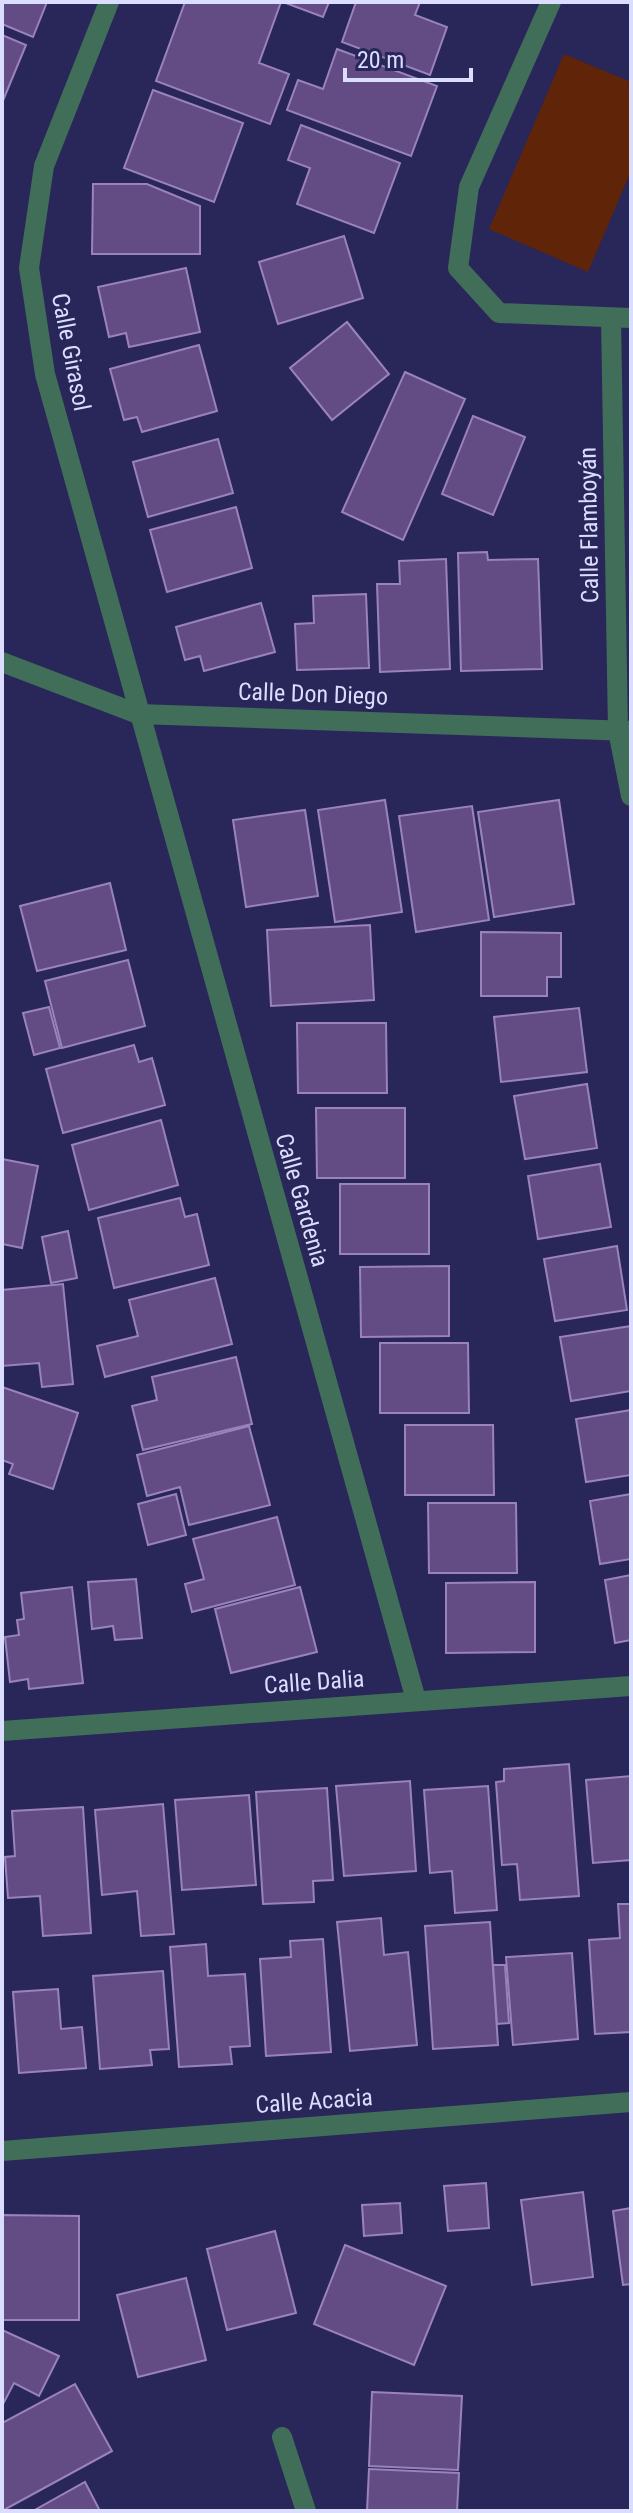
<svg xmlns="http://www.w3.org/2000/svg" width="633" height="2513" viewBox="0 0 633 2513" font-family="'Roboto Condensed',sans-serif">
<rect width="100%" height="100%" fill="#29265a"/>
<polygon fill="#602508" points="564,54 631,82 631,171 588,272 489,229"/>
<g fill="#634c83" stroke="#9a82bd" stroke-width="2">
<polygon points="2,2 47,2 33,37 2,24"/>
<polygon points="185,2 281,2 259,63 289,74 270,124 156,81"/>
<polygon points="283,2 329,2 323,17"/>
<polygon points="356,2 420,2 415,15 447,27 430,75 342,42"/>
<polygon points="2,35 26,45 2,103"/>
<polygon points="337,49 437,86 411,156 287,110 298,80 323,89"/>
<polygon points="153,90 243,123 214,202 124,168"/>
<polygon points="301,125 400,163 374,233 297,204 310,168 288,160"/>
<polygon points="93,184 147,184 200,206 200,254 92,254"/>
<polygon points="344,236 363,298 278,324 259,262"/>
<polygon points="186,268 200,332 129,347 126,333 109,337 98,287"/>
<polygon points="347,322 389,374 332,420 290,368"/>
<polygon points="199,345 217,411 142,432 137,417 124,420 110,369"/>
<polygon points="405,372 465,399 403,540 342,512"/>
<polygon points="473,416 525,437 493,515 442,494"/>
<polygon points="218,439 233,493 148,517 133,462"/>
<polygon points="236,507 252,568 167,592 150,530"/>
<polygon points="487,552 488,560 538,559 542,669 461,671 458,553"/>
<polygon points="446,559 450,669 380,672 377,584 400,584 399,561"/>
<polygon points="366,594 369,668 297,670 295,624 314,623 313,596"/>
<polygon points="261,603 275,652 204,671 200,656 185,660 176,627"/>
<polygon points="385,800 402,912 335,922 318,810"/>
<polygon points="559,800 574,904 494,917 478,812"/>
<polygon points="472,806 489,920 416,932 399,816"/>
<polygon points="305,810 318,896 246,907 233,820"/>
<polygon points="110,883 126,950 37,971 20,906"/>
<polygon points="370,925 374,1000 271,1006 267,930"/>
<polygon points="481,932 561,933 561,977 547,977 547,996 481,996"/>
<polygon points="128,960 145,1026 62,1048 45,981"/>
<polygon points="49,1007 60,1048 34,1055 23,1013"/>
<polygon points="579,1008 587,1072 501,1082 494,1017"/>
<polygon points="297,1023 386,1023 387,1093 298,1093"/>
<polygon points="134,1045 139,1062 152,1058 165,1105 63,1133 46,1069"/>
<polygon points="587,1084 597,1148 525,1159 514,1096"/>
<polygon points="316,1108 405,1108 405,1178 317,1178"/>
<polygon points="161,1120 178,1185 89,1210 72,1145"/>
<polygon points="2,1159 38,1166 22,1248 2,1244"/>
<polygon points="600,1164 611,1227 538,1239 528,1176"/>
<rect x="340" y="1184" width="89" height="70"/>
<polygon points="180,1198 185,1217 197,1214 209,1265 114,1288 98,1218"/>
<polygon points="68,1231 77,1278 51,1283 42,1237"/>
<polygon points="617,1246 627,1310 555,1321 544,1259"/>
<polygon points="449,1266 449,1336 361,1337 360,1267"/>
<polygon points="215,1278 232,1344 105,1377 97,1346 138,1336 129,1300"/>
<polygon points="63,1284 73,1384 42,1387 39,1363 2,1366 2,1290"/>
<polygon points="631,1326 631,1391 571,1401 560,1337"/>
<polygon points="380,1343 468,1343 469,1413 380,1413"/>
<polygon points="236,1357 252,1424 143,1450 132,1406 157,1400 152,1377"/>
<polygon points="2,1387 78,1413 53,1489 9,1474 13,1464 2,1460"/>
<polygon points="631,1410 631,1475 586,1482 576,1419"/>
<polygon points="405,1425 493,1425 494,1495 405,1495"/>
<polygon points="249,1426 270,1505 189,1525 180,1487 147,1496 137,1455"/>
<polygon points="176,1494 186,1535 148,1545 138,1504"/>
<polygon points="631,1494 631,1559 600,1564 590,1501"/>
<polygon points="428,1503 516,1503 517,1573 429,1573"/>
<polygon points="277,1517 295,1585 192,1612 185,1584 204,1579 193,1539"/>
<polygon points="631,1575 631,1640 615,1643 605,1580"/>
<polygon points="136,1579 142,1638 115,1640 113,1626 92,1629 88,1582"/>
<polygon points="535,1582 535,1652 446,1653 446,1583"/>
<polygon points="72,1587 83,1683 29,1689 28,1679 10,1682 5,1637 19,1635 17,1620 24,1619 21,1593"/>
<polygon points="300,1587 317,1652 231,1673 215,1609"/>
<polygon points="569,1764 579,1896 520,1900 517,1864 502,1865 496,1782 504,1781 504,1769"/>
<polygon points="631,1776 631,1860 593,1863 586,1780"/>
<polygon points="410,1781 416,1871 344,1876 336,1786"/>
<polygon points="488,1786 497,1910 455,1913 452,1871 430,1873 424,1790"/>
<polygon points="327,1788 333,1880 313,1881 314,1902 263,1904 256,1792"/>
<polygon points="249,1795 256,1885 182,1890 175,1800"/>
<polygon points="163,1804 174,1934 141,1936 137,1891 102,1895 95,1810"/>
<polygon points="83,1807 91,1933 43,1936 40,1896 8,1898 5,1857 15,1856 12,1811"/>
<polygon points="618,1904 631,1904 631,2032 595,2034 589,1940 620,1938"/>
<polygon points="381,1918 384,1955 408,1952 417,2045 350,2051 337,1922"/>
<polygon points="490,1922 498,2045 433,2049 425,1926"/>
<polygon points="323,1939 331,2052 266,2056 260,1959 291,1957 290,1941"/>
<polygon points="206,1944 208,1976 245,1974 250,2046 230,2047 232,2064 179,2067 170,1947"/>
<polygon points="572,1953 578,2039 513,2045 506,1957"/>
<polygon points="493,1965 505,1965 509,2023 497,2024"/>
<polygon points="163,1971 169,2049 150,2050 152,2065 100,2069 93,1976"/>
<polygon points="58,1989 61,2029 82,2027 86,2068 19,2073 13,1992"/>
<polygon points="486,2183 489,2228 448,2231 444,2186"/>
<polygon points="583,2192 593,2277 532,2285 521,2200"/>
<polygon points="400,2203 402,2233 364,2236 362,2205"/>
<polygon points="631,2208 631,2284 623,2285 613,2211"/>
<polygon points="2,2215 79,2216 79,2320 2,2320"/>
<polygon points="275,2231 296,2313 227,2330 207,2249"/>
<polygon points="345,2245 446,2286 414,2365 314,2324"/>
<polygon points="186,2278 206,2360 138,2377 117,2295"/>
<polygon points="2,2330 59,2356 39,2396 14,2383 2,2406"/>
<polygon points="75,2384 112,2451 2,2511 2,2423"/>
<polygon points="372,2392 462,2396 458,2470 369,2466"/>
<polygon points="369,2469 459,2473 457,2511 367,2511"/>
<polygon points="85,2482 100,2511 33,2511"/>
</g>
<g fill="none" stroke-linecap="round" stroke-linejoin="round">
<g stroke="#416e59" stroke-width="20">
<polyline points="109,2 44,166 29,268 45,374 416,1700"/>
<polyline points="551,2 469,187 458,268 499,313 631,318"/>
<polyline points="611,318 618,731 631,796"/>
<polyline points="2,662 138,714 631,731"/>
<polyline points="2,1731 631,1686"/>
<polyline points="2,2151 631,2102"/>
<polyline points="282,2437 306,2511"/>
</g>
</g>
<g text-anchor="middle" stroke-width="6" stroke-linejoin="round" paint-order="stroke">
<g font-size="24" fill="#dbddff" stroke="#29265a">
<text transform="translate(71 352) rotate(79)" y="8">Calle Girasol</text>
<text transform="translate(589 525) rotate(-91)" y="8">Calle Flamboyán</text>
<text transform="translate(313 694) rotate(2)" y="8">Calle Don Diego</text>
<text transform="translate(302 1200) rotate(74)" y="8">Calle Gardenia</text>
<text transform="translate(314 1682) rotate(-4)" y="8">Calle Dalia</text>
<text transform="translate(314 2101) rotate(-4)" y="8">Calle Acacia</text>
</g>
</g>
<rect width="633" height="2513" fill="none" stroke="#dbddff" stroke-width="8"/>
<path d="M345 68v12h126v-12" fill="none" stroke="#dbddff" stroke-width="4"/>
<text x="357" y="68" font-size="24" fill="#dbddff" stroke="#29265a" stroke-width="6" paint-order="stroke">20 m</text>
</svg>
